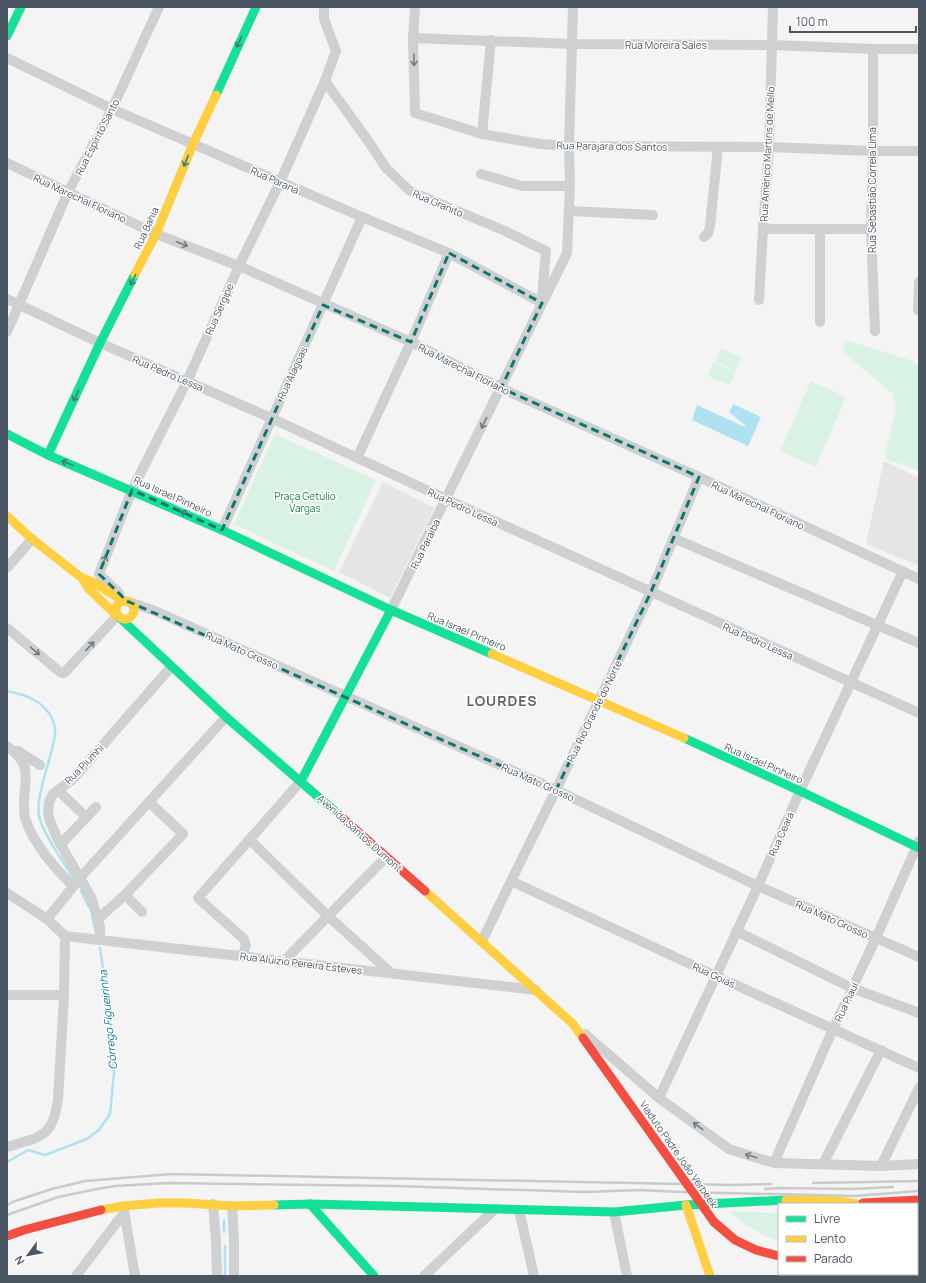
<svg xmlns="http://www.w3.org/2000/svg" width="926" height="1283" viewBox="0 0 926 1283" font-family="Manrope,sans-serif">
<rect width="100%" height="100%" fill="#f4f4f4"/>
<g fill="#e6e5e6">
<polygon points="884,461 919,478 919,566 866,544"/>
<polygon points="383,482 435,508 390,598 339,572"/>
</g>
<g fill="#d9f2e3">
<polygon points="845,340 907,359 919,365 919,471 902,464 884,459 896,408 892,393 843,352"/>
<polygon points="721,348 742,358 735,371 715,361"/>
<polygon points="714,362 735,372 729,385 708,376"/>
<polygon points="811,381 846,397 816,467 780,451"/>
<polygon points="275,434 376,480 334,571 234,524"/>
<path d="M 730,1211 L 779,1213 L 779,1241 C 760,1235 744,1225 730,1211 Z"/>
</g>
<polygon fill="#aee2f0" points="733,404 761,417 748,446 692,420 697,405 745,427 746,426 729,412"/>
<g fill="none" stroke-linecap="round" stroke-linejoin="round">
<g stroke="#aee2f0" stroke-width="2.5">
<path d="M 7,691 C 26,695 42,700 52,718 C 53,721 55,726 55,730 C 56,743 45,771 42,786 C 40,795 37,805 39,816 C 42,832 63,862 73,877"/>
<polyline points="81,891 89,907"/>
<polyline points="92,916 96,933"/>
<polyline points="7,1162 28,1150 45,1155 87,1139 99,1130 110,1114 114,1073 109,1011 100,948"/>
<polyline points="224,1220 224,1232"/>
<polyline points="225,1246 225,1276"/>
</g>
<g stroke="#ced0d2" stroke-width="10">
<polyline points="415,7 413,38 415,113 482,134 540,144 569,146 769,147 873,151 919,151"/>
<polyline points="413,38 572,44 773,45 873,49 919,49"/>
<polyline points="873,49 873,151 871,229 875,331"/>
<polyline points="7,58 112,109 362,217 449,253 542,303"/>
<polyline points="325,81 371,145 386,168 410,191 505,231 546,251 542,297"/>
<polyline points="482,134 491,40"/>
<polyline points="7,163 156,234 239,266 411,342 501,388 699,477 919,579"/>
<polyline points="481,174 522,186 570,186"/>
<polyline points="569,211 653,215"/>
<polyline points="763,229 871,229"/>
<polyline points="704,237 708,233 710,226 718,147"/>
<polyline points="7,299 100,343 271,418 446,499 919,713"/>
<polyline points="759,300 763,229 769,147 773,7"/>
<polyline points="918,310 919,282"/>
<polyline points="820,322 820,230"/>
<polyline points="7,332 68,192 112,109 159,7"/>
<polyline points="357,458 411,342 449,253"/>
<polyline points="222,530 362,217"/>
<polyline points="673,538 919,643"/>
<polyline points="7,568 32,539"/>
<polyline points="119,593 99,574 132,490 187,381 239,266 280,182 325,81 336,51 324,19 324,7"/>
<polyline points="129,602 155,611 556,790 758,886 919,957"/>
<polyline points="391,610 567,253 570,186 569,146 573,7"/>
<polyline points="7,628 60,672 63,673 65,672 117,616"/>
<path d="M 7,746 C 31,764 26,773 24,800 C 24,806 24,812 25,818 C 34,845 54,867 73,886"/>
<polyline points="18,751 40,765"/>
<polyline points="58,790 86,817"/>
<polyline points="250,840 328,916 391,973"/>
<polyline points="61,844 96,807"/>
<polyline points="511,881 716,976 919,1068"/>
<polyline points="7,893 47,919 65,936"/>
<polyline points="125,895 142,912"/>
<polyline points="47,919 80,878 226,717"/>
<polyline points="98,919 125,895 183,834 149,802"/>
<polyline points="736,931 852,988 919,1013"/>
<polyline points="65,936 536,990"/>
<polyline points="100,940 100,927 91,897 58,840 50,821 48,812 49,802 53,794 73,779 171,667"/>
<polyline points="482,941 511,881 556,790 651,592 699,477"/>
<polyline points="242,956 246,946 244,939 198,898 301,781"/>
<polyline points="284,961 386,857"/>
<polyline points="7,995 64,995"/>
<polyline points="585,1034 659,1098 729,1149 774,1163 881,1166 919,1164"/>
<polyline points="659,1098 758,886 800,791 903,571"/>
<path d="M 7,1147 C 41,1136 52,1139 58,1100 L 64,995 L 65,936"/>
<polyline points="774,1163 833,1029 876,938 919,841"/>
<polyline points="823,1164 881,1050"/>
<polyline points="881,1166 919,1088"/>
<polyline points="213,1204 216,1241 217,1276"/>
<polyline points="232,1206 234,1241 234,1276"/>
<polyline points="519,1210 534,1276"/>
<polyline points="124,1211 135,1276"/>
<polyline points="614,1212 627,1276"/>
<polyline points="917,1263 919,1262"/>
<polyline points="76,1276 124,1213"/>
<polyline points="424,1276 495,1209"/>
</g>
<g stroke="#16e098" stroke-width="9">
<polyline points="7,36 21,7"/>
<polyline points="216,95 256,7"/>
<polyline points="7,434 48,455 100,343 135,274"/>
<polyline points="48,455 222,530 391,610 492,654"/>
<polyline points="119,617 226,717 338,814"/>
<polyline points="684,738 800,791 919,848"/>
<polyline points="301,781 391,610"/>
<polyline points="310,1204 374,1276"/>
<polyline points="274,1205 310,1204 614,1212 686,1205 786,1200"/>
<polyline points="917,1212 919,1212"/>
</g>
<g stroke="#ffcf43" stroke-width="9">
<polyline points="135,274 156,234 193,144 216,95"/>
<polyline points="7,516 32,539 82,578 93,582 123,601"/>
<polyline points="83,580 89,589 117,616"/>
<circle cx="125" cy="610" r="9"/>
<polyline points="492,654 684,738"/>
<polyline points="425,891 573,1024 583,1038"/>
<path d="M 786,1200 C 812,1199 832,1199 857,1204"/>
<polyline points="686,1205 710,1276"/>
<polyline points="101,1210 123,1206 159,1203 186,1203 232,1206 274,1205"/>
</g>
<g stroke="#f24e42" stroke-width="9">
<polyline points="338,814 425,891"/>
<polyline points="863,1203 919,1200"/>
<polyline points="714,1222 735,1240 756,1250 779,1256"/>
<polyline points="7,1236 24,1230 101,1210"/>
</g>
<g stroke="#c9cacc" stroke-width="2.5">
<polyline points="813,1183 919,1181"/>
<polyline points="765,1189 778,1188 852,1189 893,1187"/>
<polyline points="7,1205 15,1201 52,1189 85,1181 172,1174 732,1185 771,1184"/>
<polyline points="7,1215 58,1197 97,1189 115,1186 168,1183 395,1186 585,1192 640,1190 682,1192 855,1196 919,1191"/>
</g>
<polyline stroke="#f24e42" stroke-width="9" points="583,1038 714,1222"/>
</g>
<defs><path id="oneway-shaft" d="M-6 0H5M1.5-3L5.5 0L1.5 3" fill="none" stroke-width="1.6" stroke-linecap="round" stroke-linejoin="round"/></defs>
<g stroke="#3a7f72">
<use href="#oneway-shaft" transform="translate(239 42) rotate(115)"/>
<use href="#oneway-shaft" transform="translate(186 161) rotate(112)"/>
<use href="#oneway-shaft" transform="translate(133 280) rotate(117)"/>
<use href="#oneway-shaft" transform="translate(76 396) rotate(115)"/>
<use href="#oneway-shaft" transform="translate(67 463) rotate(-157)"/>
<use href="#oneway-shaft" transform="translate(186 514) rotate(-156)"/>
</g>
<g stroke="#727b83">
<use href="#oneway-shaft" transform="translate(414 60) rotate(89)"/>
<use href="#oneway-shaft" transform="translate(182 244) rotate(21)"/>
<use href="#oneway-shaft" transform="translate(484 423) rotate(116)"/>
<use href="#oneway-shaft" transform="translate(104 561) rotate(-69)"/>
<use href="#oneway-shaft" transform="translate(90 646) rotate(-47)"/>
<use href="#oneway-shaft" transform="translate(35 651) rotate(40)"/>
<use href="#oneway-shaft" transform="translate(698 1126) rotate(-144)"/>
<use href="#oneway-shaft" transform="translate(751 1156) rotate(-162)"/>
</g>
<path fill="none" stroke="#0f766e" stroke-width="3" stroke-dasharray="8 5" stroke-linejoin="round" d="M 449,253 L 542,303 L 501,388 L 699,477 L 651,592 L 556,790 L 127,601 L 99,574 L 132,490 L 222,530 L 323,305 L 411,342 Z"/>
<g text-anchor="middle" stroke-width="3" stroke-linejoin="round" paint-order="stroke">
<g font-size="10" fill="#4a5661" stroke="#fff">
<text x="666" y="49">Rua Moreira Sales</text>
<text transform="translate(97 137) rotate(-63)" y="4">Rua Espírito Santo</text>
<text transform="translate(612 146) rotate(1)" y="4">Rua Parajara dos Santos</text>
<text transform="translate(767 154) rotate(-87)" y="4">Rua Américo Martins de Mello</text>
<text transform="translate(275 180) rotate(24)" y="4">Rua Paraná</text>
<text transform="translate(872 190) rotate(-90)" y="4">Rua Sebastião Correia Lima</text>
<text transform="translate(80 198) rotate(25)" y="4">Rua Marechal Floriano</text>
<text transform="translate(438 203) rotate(23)" y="4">Rua Granito</text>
<text transform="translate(146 228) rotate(-65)" y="4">Rua Bahia</text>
<text transform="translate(219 309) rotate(-66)" y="4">Rua Sergipe</text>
<text transform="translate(464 369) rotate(27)" y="4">Rua Marechal Floriano</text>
<text transform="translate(168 373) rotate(23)" y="4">Rua Pedro Lessa</text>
<text transform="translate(292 373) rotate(-65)" y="4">Rua Alagoas</text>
<text transform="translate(173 496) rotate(24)" y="4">Rua Israel Pinheiro</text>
<text transform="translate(758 505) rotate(25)" y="4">Rua Marechal Floriano</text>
<text transform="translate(463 507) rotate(25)" y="4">Rua Pedro Lessa</text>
<text transform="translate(425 544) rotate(-64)" y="4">Rua Paraíba</text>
<text transform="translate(467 631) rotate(23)" y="4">Rua Israel Pinheiro</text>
<text transform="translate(758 641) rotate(24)" y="4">Rua Pedro Lessa</text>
<text transform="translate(242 650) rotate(24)" y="4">Rua Mato Grosso</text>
<text transform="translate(594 711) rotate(-64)" y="4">Rua Rio Grande do Norte</text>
<text transform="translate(764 763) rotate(24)" y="4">Rua Israel Pinheiro</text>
<text transform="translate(84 764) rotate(-46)" y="4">Rua Piumhi</text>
<text transform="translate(538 782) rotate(24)" y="4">Rua Mato Grosso</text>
<text transform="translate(360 833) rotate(42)" y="4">Avenida Santos Dumont</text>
<text transform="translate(781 834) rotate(-66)" y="4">Rua Ceará</text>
<text transform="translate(832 919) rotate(24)" y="4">Rua Mato Grosso</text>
<text transform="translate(301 963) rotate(7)" y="4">Rua Aluízio Pereira Esteves</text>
<text transform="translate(714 975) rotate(25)" y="4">Rua Goiás</text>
<text transform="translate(846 1002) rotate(-65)" y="4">Rua Piauí</text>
<text transform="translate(679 1154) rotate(55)" y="4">Viaduto Padre João Verbeek</text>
</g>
<g font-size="10" fill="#17864f" stroke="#fff">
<text x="305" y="500">Praça Getúlio<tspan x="305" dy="12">Vargas</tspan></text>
</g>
<g font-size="11" font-style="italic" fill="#0c7c9b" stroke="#fff">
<text transform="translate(108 1020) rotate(-96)" y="4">Córrego Figueirinha</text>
</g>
<g font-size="14" font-weight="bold" letter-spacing="1" fill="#5f6368" stroke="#fff">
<text x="502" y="706">LOURDES</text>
</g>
</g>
<rect width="926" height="1283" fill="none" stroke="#4a5661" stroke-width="16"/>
<rect x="778" y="1203" width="140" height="72" fill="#ffffff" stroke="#b7bbc0"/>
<rect x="786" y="1216" width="20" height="6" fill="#16e098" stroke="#b7bbc0"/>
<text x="814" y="1223" font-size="12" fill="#4a5661">Livre</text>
<rect x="786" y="1236" width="20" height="6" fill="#ffcf43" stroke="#b7bbc0"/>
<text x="814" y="1243" font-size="12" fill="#4a5661">Lento</text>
<rect x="786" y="1256" width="20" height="6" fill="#f24e42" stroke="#b7bbc0"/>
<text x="814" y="1263" font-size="12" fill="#4a5661">Parado</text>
<g transform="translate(28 1255) rotate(238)" stroke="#ffffff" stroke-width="3" paint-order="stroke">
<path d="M0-3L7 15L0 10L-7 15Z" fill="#4a5661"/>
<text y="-6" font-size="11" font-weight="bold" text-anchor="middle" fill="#4a5661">N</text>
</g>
<path d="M790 26v6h126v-6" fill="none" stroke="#4a5661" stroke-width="2"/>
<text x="796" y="26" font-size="12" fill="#4a5661" stroke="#ffffff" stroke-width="3" paint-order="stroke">100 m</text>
</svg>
